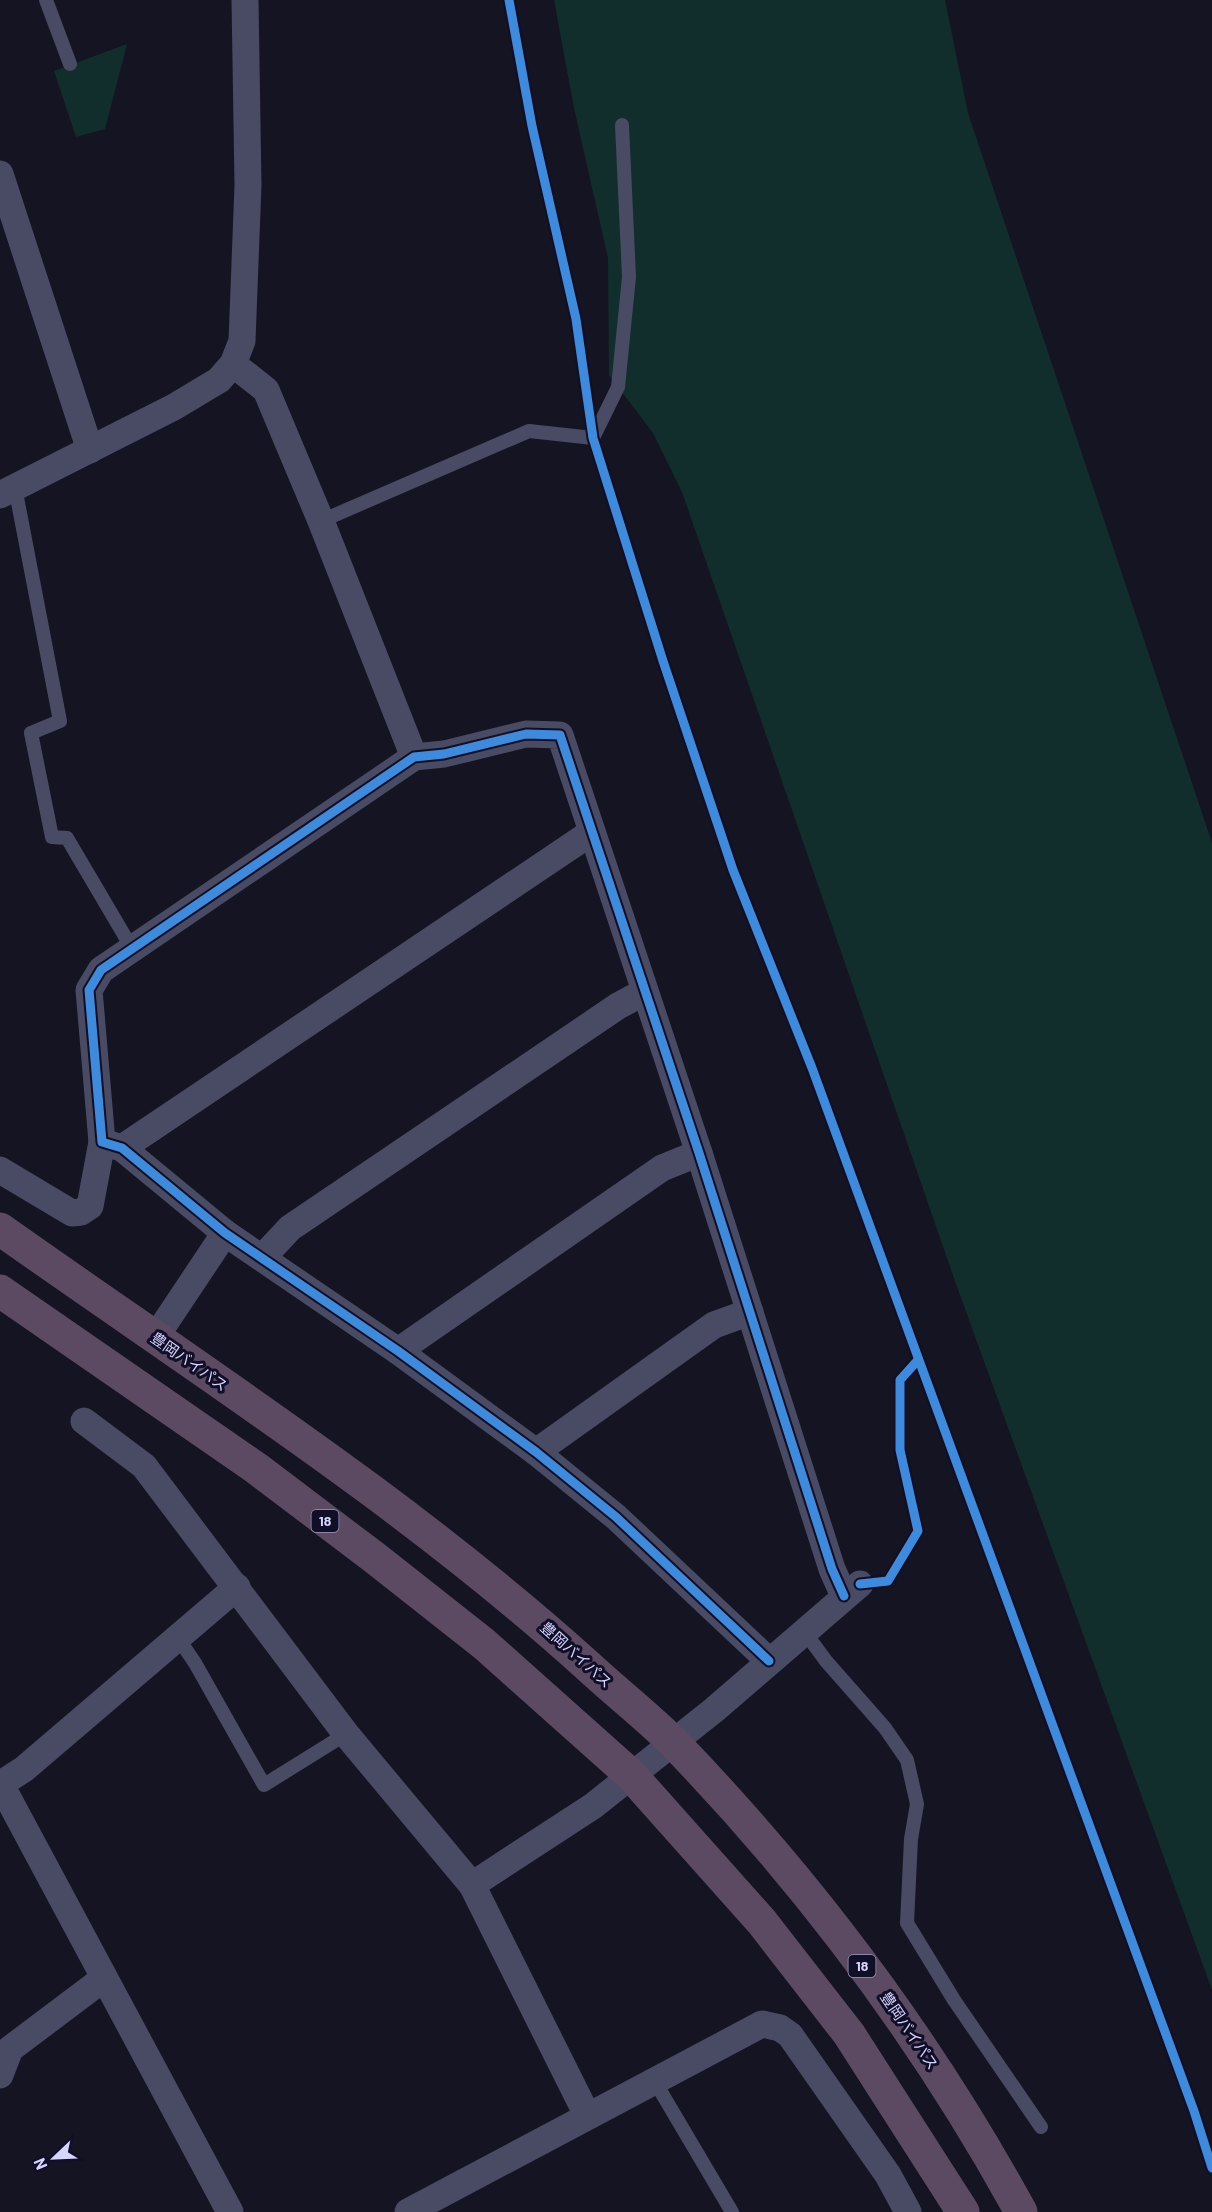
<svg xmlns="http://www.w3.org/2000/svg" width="1212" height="2212" viewBox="0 0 1212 2212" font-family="Barlow,'Noto Sans JP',sans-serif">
<rect width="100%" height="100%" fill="#151422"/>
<g fill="#122e2c">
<polygon points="554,0 945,0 968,113 1212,843 1212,1990 956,1284 682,492 653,433 609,375 608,258 574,108"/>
<polygon points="127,44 105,129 76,137 54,71"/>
</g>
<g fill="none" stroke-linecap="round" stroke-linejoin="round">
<g stroke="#494a63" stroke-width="14">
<polyline points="46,0 70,64"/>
<polyline points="15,487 60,721 31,733 52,837 67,838 133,950"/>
<polyline points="321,521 529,431 593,438 618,387 629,277 622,125"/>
<polyline points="804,1631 826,1661 885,1728 907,1760 917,1804 911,1839 907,1923 954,2000 1041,2127"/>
<polyline points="178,1638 195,1663 264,1785 346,1734"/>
<polyline points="654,2080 732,2212"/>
</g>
<g stroke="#494a63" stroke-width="27">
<polyline points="0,174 90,450"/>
<polyline points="233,364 266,390 321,521 414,757"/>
<polyline points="0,495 174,407 219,380 233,364 242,341 248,185 245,0"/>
<polyline points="122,1148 592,832"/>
<polyline points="0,1170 72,1213 81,1212 90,1206 102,1142"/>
<polyline points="263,1257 290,1228 618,1006 644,992"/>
<polyline points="155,1338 225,1233"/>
<polyline points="398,1351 662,1168 699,1153"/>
<polyline points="84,1421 144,1466 346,1734 472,1885 587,2115"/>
<polyline points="536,1452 714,1325 750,1312"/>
<polyline points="769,1661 616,1517 536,1452 398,1351 225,1233 122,1148 102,1142 89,990 101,970 414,757 444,754 526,734 560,735 699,1153 832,1569 844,1596"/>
<polyline points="0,1783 230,2212"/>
<polyline points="1,1784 24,1769 237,1587"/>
<polyline points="472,1885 593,1806 714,1710 860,1584"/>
<polyline points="0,2075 10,2049 103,1979"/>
<polyline points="408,2212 762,2024 780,2028 790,2035 888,2175 908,2212"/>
</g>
<g stroke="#5c4a63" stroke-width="33">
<path d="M 0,1229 C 199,1370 408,1503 589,1667 C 617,1693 648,1717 675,1744 C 810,1884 928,2042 1021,2212"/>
<polyline points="0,1291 256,1468 375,1558 484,1644 631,1775 762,1922 849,2034 963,2212"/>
</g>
<defs>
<g id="cycleway">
<polyline points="509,0 532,126 576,319 593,438 663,661 733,870 812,1068 1194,2111 1212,2168"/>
<polyline points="860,1584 888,1581 918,1531 900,1450 900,1380 918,1360"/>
<polyline points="769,1661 616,1517 536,1452 398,1351 225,1233 122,1148 102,1142 89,990 101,970 414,757 444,754 526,734 560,735 699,1153 832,1569 844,1596"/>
</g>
</defs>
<use href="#cycleway" stroke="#110e28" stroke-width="13"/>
<use href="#cycleway" stroke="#408adc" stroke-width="9"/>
</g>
<g text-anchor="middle" stroke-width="6" stroke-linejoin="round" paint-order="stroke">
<g fill="#110e28" stroke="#9b99be" stroke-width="1.5">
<rect x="311.5" y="1510" width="27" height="22" rx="4.5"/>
<rect x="848.5" y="1955" width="27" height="22" rx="4.5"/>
</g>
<g font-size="14" font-weight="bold" fill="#d6d5ff">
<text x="325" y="1526">18</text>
<text x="862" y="1971">18</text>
</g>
<g font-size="15" fill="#d6d5ff" stroke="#110e28">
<text transform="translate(189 1362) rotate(35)" y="5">豊岡バイパス</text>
<text transform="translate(576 1655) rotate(42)" y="5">豊岡バイパス</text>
<text transform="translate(909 2031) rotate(56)" y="5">豊岡バイパス</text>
</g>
</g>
<g transform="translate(54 2158) rotate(247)" stroke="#110e28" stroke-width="4.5" paint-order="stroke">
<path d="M0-4.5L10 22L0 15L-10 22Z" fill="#d6d5ff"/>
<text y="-9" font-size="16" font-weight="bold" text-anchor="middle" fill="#d6d5ff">N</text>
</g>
</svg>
